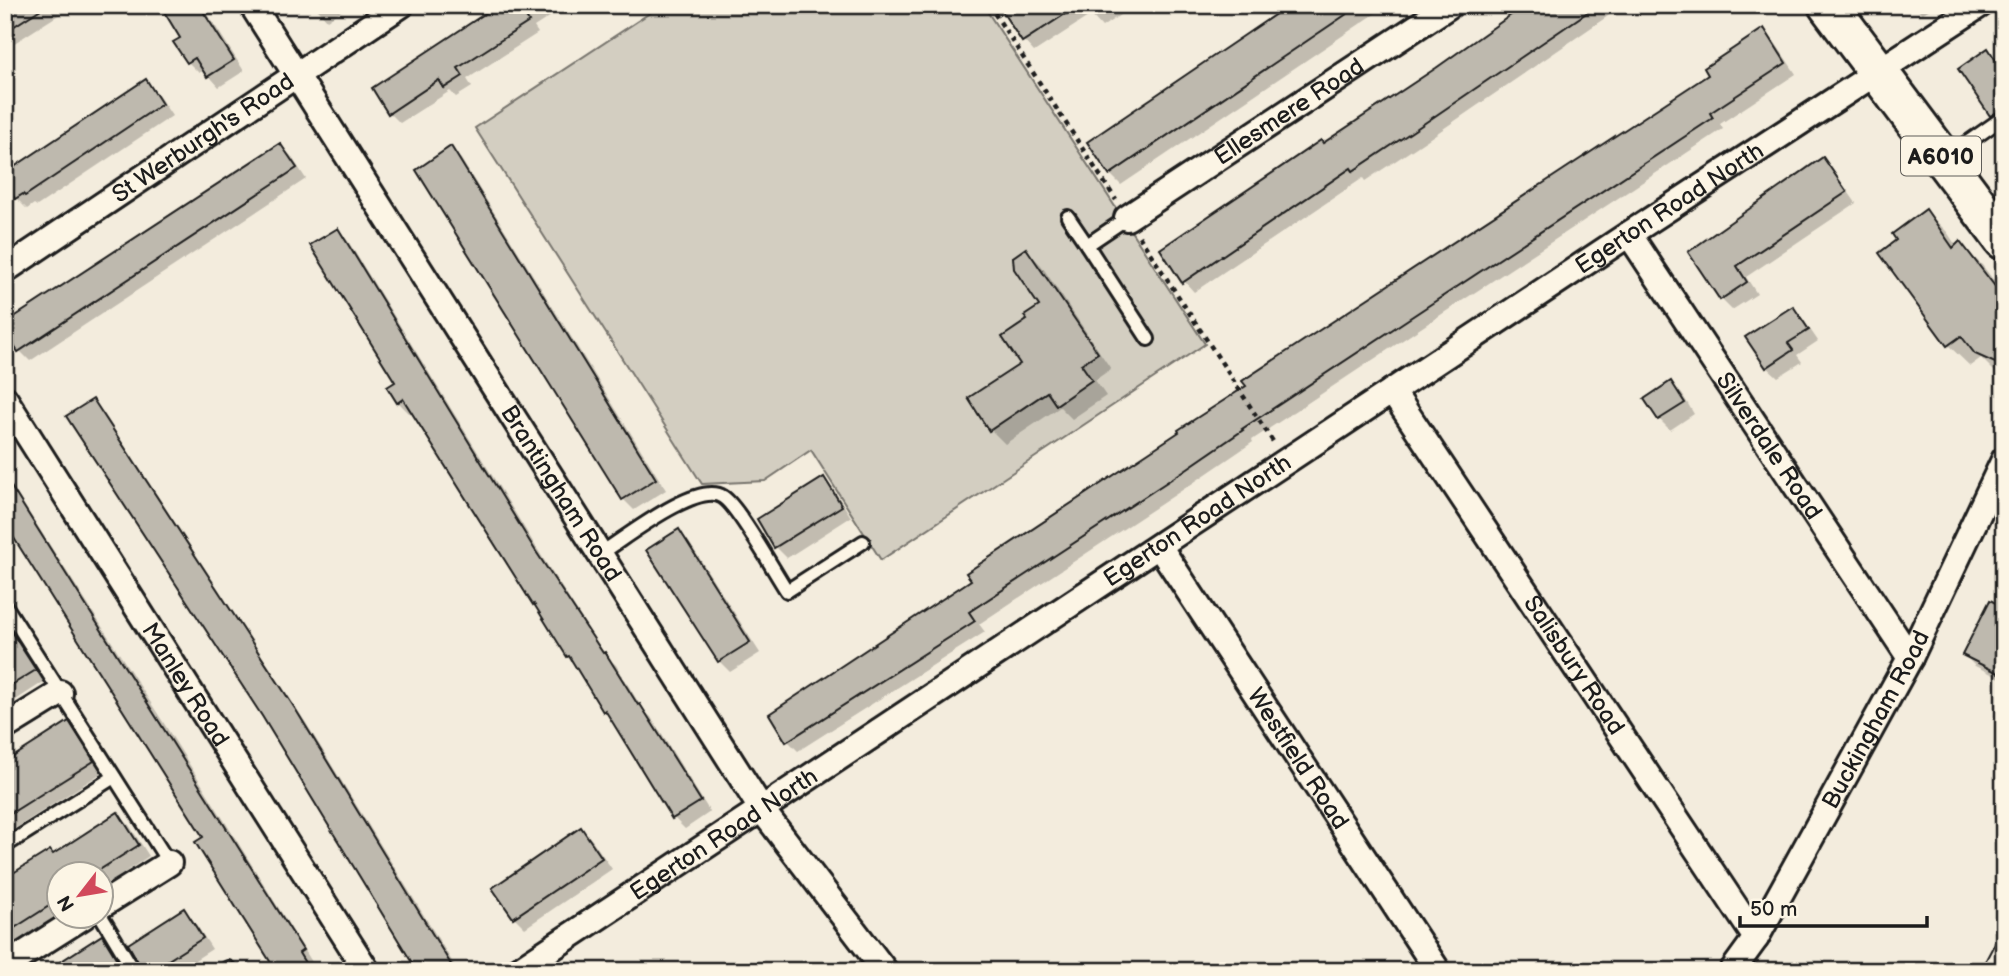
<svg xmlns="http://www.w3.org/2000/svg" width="2009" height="976" viewBox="0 0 2009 976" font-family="'Balsamiq Sans',sans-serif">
<rect width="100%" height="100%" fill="#f3ecdd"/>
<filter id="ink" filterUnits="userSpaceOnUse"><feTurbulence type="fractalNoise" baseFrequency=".0143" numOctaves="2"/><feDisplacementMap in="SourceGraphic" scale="14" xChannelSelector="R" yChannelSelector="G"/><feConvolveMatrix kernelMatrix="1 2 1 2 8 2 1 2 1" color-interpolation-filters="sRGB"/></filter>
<g filter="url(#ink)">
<polygon fill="#d3cec1" stroke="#78756e" stroke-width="2" points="662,5 983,5 1205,344 881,560 811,450 765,481 702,484 475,128"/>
<g fill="#0003">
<polygon points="5,5 74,5 5,49"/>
<polygon points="162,5 202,5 244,71 219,87 204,70 199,73 188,62 176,43 183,38"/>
<polygon points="314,5 350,5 327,20"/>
<polygon points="502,5 568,5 534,27 538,33 467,79 472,87 456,97 450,91 400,123 389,112"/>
<polygon points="1011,5 1126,5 1129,9 1102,27 1091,15 1034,52 1024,41"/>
<polygon points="1293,5 1388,5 1121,185 1110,174"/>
<polygon points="1529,5 1624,5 1427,140 1365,181 1363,178 1194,292 1184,281 1323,145"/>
<polygon points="1913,5 1936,5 1922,14"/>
<polygon points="1763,30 1774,41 1796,74 1720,124 1723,129 1439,316 1252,440 1253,442 1190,485 979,624 985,632 798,751 788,741 973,580 1711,75"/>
<polygon points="1986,51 2004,71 2003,126 1992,115"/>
<polygon points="145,81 156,92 172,116 37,206 34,204 27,209 16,198"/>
<polygon points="280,145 291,156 306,179 30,361 19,350"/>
<polygon points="451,148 461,159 666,490 634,510 623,499"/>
<polygon points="1823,159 1833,170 1856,203 1746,277 1757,294 1732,310 1721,299 1691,253"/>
<polygon points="1926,211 1947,232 1957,247 1960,244 1982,265 2004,294 2004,378 1998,375 1981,358 1970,366 1948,345 1899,240"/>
<polygon points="337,230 348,241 546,563 606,656 616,665 643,710 651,717 710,812 685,829 674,818 613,720 604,711 575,662 568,656 413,410 409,413 398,402 397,383"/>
<polygon points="1026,250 1041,265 1111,369 1095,380 1106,396 1072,419 1060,407 1005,444 990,429 1022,365 1030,321 1042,307"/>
<polygon points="1793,308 1803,319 1818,341 1797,355 1802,362 1778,377 1767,367"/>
<polygon points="1671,384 1682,394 1694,414 1670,430 1659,419 1647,400"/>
<polygon points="92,402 103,412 306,723 458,971 419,971 263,715"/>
<polygon points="5,475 165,725 312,962 308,964 312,971 278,971 205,838 5,521"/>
<polygon points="823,479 834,490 851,517 787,558 776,547 759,520"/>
<polygon points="679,531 689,542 760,653 730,672 719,661 649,550"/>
<polygon points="2004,609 2004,680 1975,666 1964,655"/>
<polygon points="11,633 21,643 45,681 5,707 5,636"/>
<polygon points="68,724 79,734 103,772 5,835 5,764"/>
<polygon points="118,814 129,825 149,856 102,888 102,874 60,874 60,916 5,952 5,880 53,855"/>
<polygon points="581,829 592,840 612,869 525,928 514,917"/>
<polygon points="184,910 194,921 212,949 178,971 144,971"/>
<polygon points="102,937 113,948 126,971 49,971"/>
</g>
<g fill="#beb9ae" stroke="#1c1c1c" stroke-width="2">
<polygon points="5,5 47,5 5,32"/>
<polygon points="160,5 199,5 234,60 207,77 195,58 187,63 173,42 180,38"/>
<polygon points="498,5 518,5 529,22 458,68 463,76 444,88 439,80 388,114 372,88"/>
<polygon points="998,5 1079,5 1022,42"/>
<polygon points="1289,5 1360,5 1109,175 1087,142"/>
<polygon points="1525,5 1598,5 1416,129 1353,171 1351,168 1182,283 1160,249 1321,140 1323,143 1436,68"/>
<polygon points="1764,28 1786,63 1710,113 1713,118 1428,306 1242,429 1243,430 1179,474 969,612 975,621 786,742 769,714 971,580 966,573 1179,432 1178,430 1246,386 1242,381 1708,75 1704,68"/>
<polygon points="1988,48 2004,73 2004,108 1990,116 1958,69"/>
<polygon points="146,79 162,104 25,196 23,194 15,199 5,183 5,173"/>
<polygon points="280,143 297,168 18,352 5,332 5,323"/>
<polygon points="451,146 656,479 622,500 416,170"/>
<polygon points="1823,157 1847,192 1737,266 1747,282 1720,300 1688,252"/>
<polygon points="1926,209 1953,248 1960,241 2004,298 2004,367 1975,354 1961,336 1947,346 1879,253 1896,240 1892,234"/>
<polygon points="338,228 535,550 603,653 605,652 638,705 640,704 701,801 672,819 605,710 603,712 569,656 567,657 534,604 533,605 403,399 397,403 387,387 395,382 310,245"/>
<polygon points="1026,248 1098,353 1081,364 1092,380 1056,405 1047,392 989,431 968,398 1020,364 1002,337 1027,320 1024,316 1039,306 1014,269 1013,257"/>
<polygon points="1793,306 1809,330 1788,343 1793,350 1766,368 1745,337"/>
<polygon points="1671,381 1685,403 1658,420 1644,399"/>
<polygon points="93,399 296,710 455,971 417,971 262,716 66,416"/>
<polygon points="5,477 303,950 299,953 310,971 276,971 195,842 203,837 5,524"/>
<polygon points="824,477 842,506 774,548 757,519"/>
<polygon points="679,529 750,642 718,662 646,550"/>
<polygon points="1990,600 2004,607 2004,662 1998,673 1962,655"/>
<polygon points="5,622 36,670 5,689"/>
<polygon points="69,721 94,761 5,817 5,762"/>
<polygon points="118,812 139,845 93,874 60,874 60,899 5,934 5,878 50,850 53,854"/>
<polygon points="581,827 602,858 513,918 492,888"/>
<polygon points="184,908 203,938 151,971 143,971 128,944"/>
<polygon points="102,935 124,971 46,971"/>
</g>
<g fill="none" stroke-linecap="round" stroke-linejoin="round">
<defs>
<g id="lane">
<polyline points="1947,157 2004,117"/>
<polyline points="1068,217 1087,245"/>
<polyline points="1127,218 1087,245 1148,339"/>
<path d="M 600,554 C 624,539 698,480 723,497 C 738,506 775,573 787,591 L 863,542"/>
<polyline points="5,605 169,863"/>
<polyline points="5,846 114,777"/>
<polyline points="101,916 134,971"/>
<polyline points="224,971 228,968 230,971"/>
</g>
<g id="street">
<path id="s1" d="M 252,5 L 762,810 L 885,971"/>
<path id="s2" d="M 1127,218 L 1450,5"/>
<path id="s3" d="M 1629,234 L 1910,658"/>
<path id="s4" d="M 5,270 L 401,5"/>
<path id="s5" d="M 1392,391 L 1756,938"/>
<path id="s6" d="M 5,399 L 367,971"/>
<path id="s7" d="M 1159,546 L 1438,971"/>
<polyline points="5,727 60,693"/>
<polyline points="102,905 169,863"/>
<polyline points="5,966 84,916"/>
<path id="s8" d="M 517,971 L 1629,234 L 1980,5"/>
<path id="s9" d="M 1732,971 L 1756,938 L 1910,658 L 2004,460"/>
</g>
<polyline id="highway" points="1828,5 2004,240"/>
</defs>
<use href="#lane" stroke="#1c1c1c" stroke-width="18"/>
<use href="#street" stroke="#1c1c1c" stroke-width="30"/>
<use href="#highway" stroke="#1c1c1c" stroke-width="44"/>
<g stroke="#1c1c1c" stroke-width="4.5" stroke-dasharray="5 5" stroke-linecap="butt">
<polyline points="989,5 1116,200"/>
<polyline points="1139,236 1274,443"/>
</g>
<use href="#lane" stroke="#fcf5e5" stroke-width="12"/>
<use href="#street" stroke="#fcf5e5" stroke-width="24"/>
<use href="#highway" stroke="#fcf5e5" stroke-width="38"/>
<polyline stroke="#1c1c1c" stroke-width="2" points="1980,971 2004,926"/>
</g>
</g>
<g text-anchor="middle" stroke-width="6" stroke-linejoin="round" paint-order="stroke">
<rect fill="#fcf5e5" stroke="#5f5d58" stroke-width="2" x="1901" y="136.5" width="80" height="39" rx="5"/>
<g font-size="23" font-weight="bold" fill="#1c1c1c">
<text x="1941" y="164">A6010</text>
</g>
<g font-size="24" fill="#1c1c1c" stroke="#fcf5e5">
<text dy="8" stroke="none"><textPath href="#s2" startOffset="194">Ellesmere Road</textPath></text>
<text dy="8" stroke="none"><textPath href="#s4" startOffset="238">St Werburgh's Road</textPath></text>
<text dy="8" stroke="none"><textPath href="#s8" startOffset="1382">Egerton Road North</textPath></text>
<text dy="8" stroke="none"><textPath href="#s3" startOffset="254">Silverdale Road</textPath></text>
<text dy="8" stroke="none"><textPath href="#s1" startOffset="578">Brantingham Road</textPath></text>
<text dy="8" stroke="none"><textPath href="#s8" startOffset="816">Egerton Road North</textPath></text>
<text dy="8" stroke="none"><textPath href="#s5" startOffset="329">Salisbury Road</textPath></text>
<text dy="8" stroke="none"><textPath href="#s6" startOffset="338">Manley Road</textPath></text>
<text dy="8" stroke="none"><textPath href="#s9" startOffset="290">Buckingham Road</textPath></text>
<text dy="8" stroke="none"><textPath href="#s7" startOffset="254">Westfield Road</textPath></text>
<text dy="8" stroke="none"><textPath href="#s8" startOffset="248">Egerton Road North</textPath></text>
</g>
</g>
<rect width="2009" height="976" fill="none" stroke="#fcf5e5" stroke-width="28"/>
<rect x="14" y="14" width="1981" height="948" fill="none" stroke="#1c1c1c" stroke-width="2.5" filter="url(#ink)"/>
<g transform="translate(80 895) rotate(239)"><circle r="33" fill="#fcf5e5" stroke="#a29e95" stroke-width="2"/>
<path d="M0-5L12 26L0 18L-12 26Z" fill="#d1495b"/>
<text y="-10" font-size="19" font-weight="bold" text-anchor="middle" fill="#1c1c1c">N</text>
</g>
<path d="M1740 916v10h187v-10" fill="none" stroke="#1c1c1c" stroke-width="3.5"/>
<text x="1750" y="916" font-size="21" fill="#1c1c1c" stroke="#fcf5e5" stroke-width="5" paint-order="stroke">50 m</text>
</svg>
